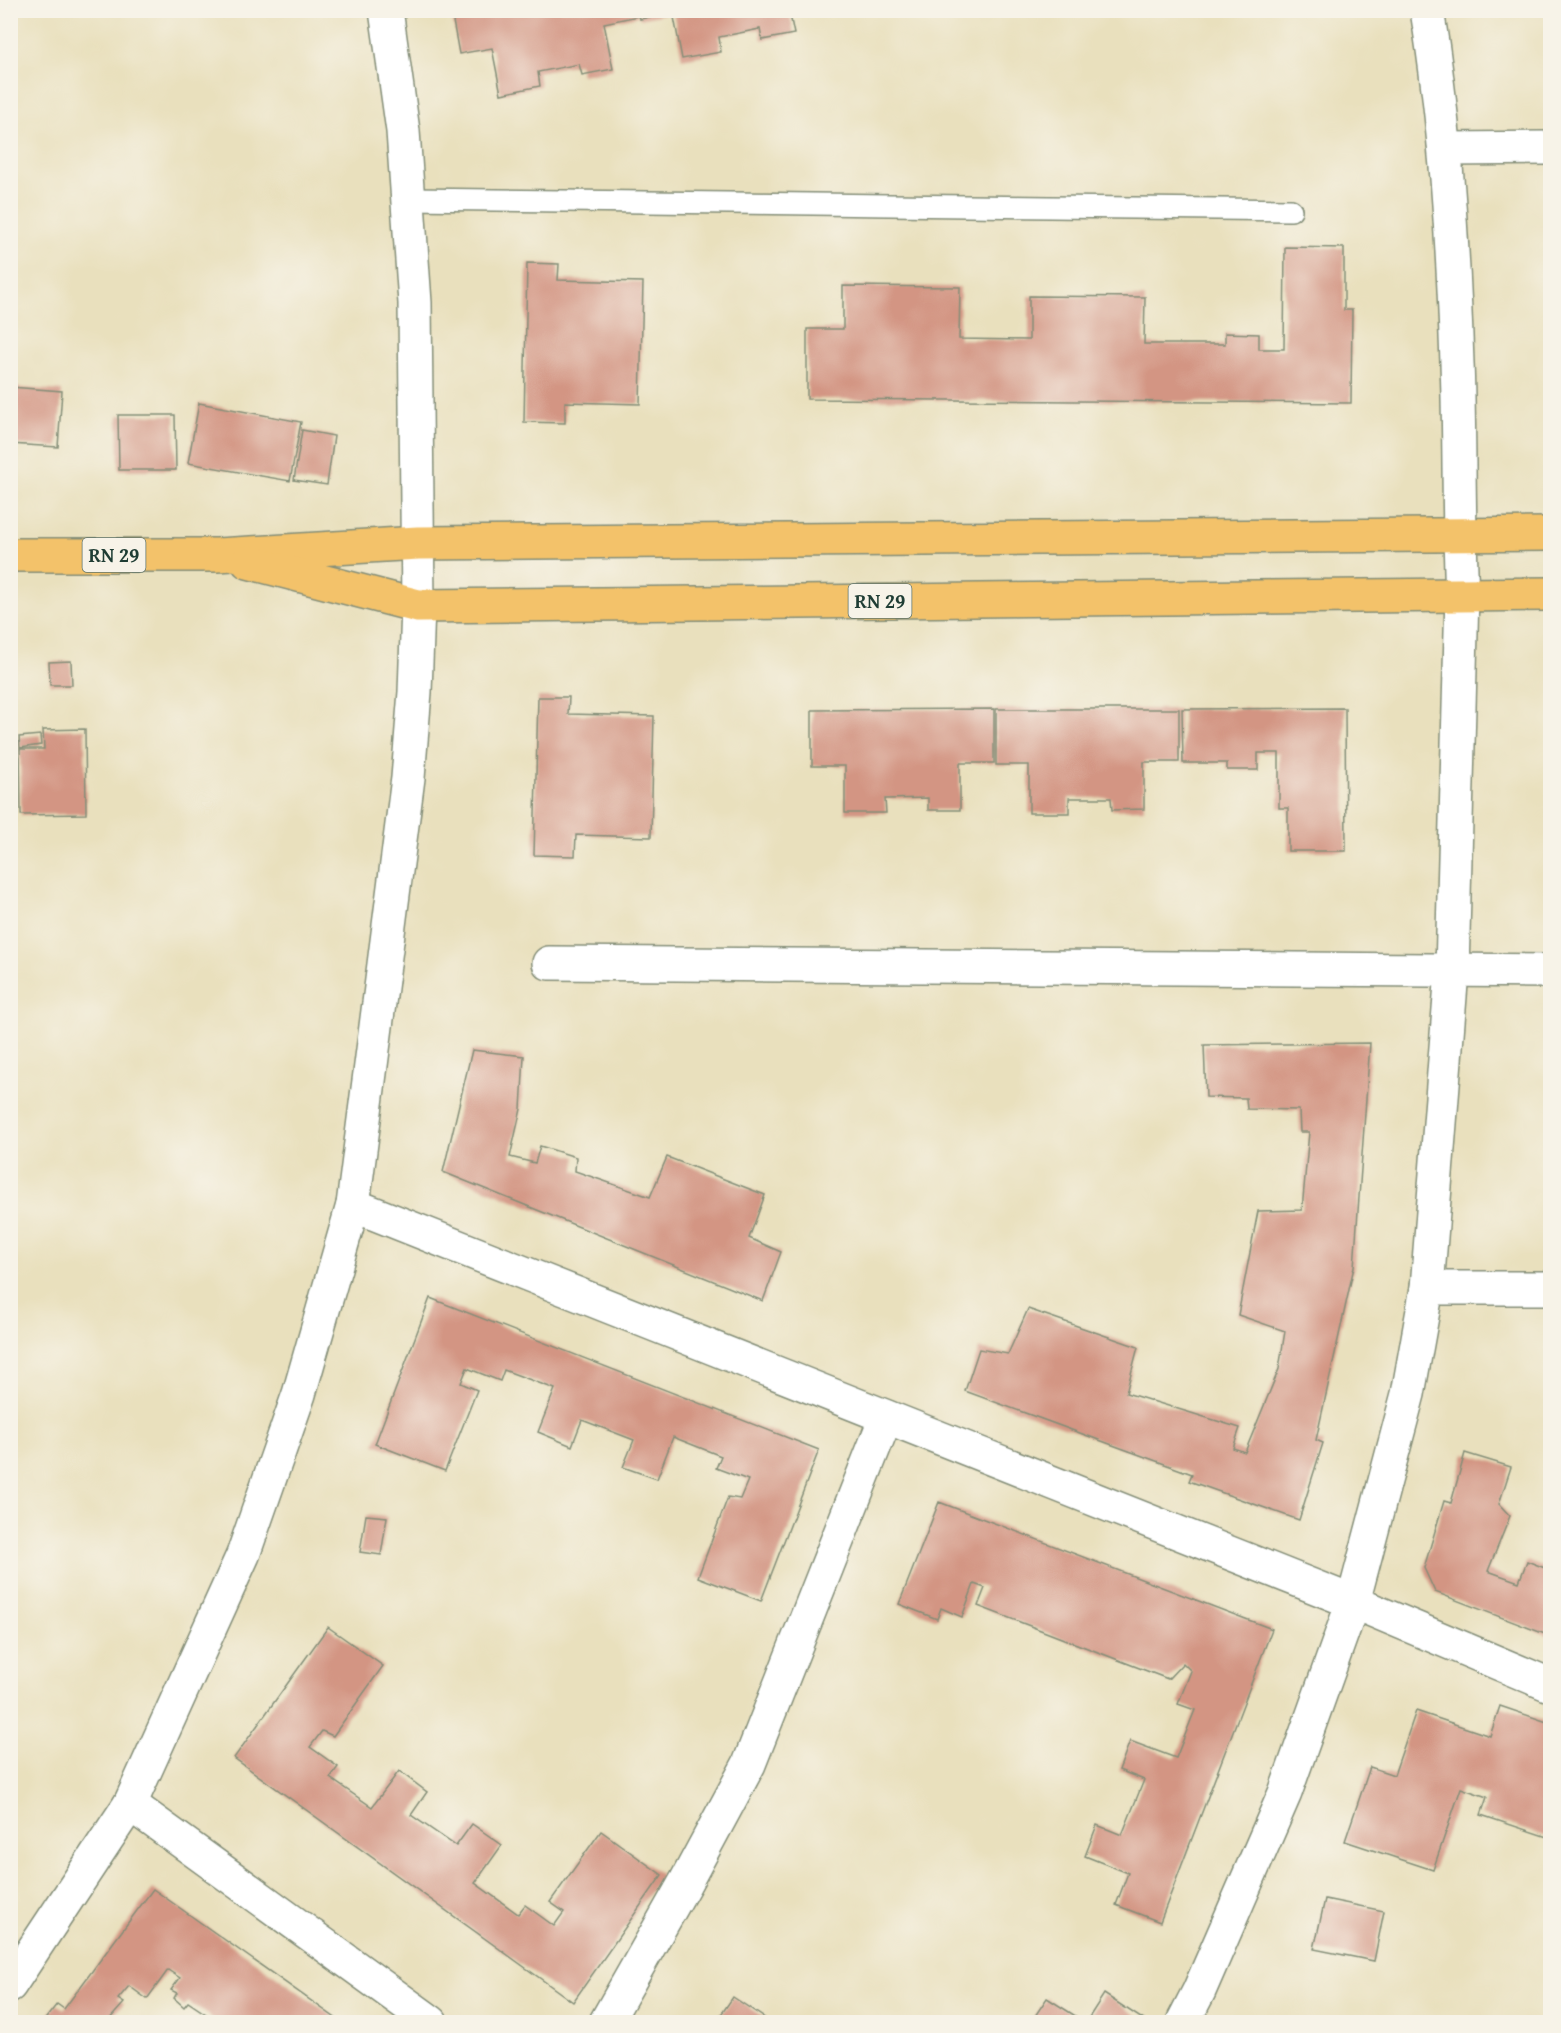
<svg xmlns="http://www.w3.org/2000/svg" width="1561" height="2033" viewBox="0 0 1561 2033" font-family="'Gentium Book Plus',serif">
<rect width="100%" height="100%" fill="#f7f3e8"/>
<filter id="ink" filterUnits="userSpaceOnUse"><feTurbulence type="fractalNoise" baseFrequency=".0167" numOctaves="2"/><feDisplacementMap in="SourceGraphic" scale="12" xChannelSelector="R" yChannelSelector="G"/><feConvolveMatrix kernelMatrix="1 2 1 2 8 2 1 2 1" color-interpolation-filters="sRGB"/></filter>
<filter id="wash" filterUnits="userSpaceOnUse"><feTurbulence type="fractalNoise" baseFrequency=".008" numOctaves="4" result="noise"/><feDisplacementMap in="SourceGraphic" scale="24" xChannelSelector="R" yChannelSelector="G"/><feGaussianBlur stdDeviation="1.35" result="paint"/><feColorMatrix in="noise" values="0 0 0 0 0 0 0 0 0 0 0 0 0 0 0 0 0 1.4 0 .05"/><feComposite in="paint" operator="in"/></filter>
<g filter="url(#wash)">
<rect width="100%" height="100%" fill="#e9e0bd"/>
<g id="blocks">
<g fill="#d39583">
<polygon points="451,10 637,10 638,16 604,23 613,69 582,75 579,64 538,72 540,86 501,94 492,48 459,54"/>
<polygon points="638,10 789,10 794,34 762,40 760,29 719,37 721,52 682,59 673,12 640,19"/>
<polygon points="1285,247 1344,248 1344,310 1352,310 1351,403 807,399 807,329 843,329 843,286 960,287 959,339 1029,340 1029,296 1145,297 1144,344 1225,344 1225,333 1259,334 1259,349 1284,349"/>
<polygon points="527,263 559,264 558,280 643,282 640,404 565,402 565,423 524,422"/>
<polygon points="10,387 62,391 58,447 10,444"/>
<polygon points="199,403 301,422 290,481 188,463"/>
<polygon points="118,415 175,415 176,470 119,470"/>
<polygon points="302,430 334,436 327,485 294,480"/>
<polygon points="71,661 72,685 50,685 49,662"/>
<polygon points="538,697 569,697 568,714 654,716 651,837 576,835 575,856 534,855"/>
<polygon points="1345,708 1346,851 1288,851 1288,808 1279,808 1279,753 1258,753 1258,770 1227,770 1227,763 1183,763 1182,709"/>
<polygon points="994,709 994,763 960,763 960,810 928,810 928,798 885,799 886,813 845,813 845,766 812,766 812,710"/>
<polygon points="996,709 1179,709 1179,762 1144,762 1144,809 1112,810 1111,798 1069,798 1069,813 1029,813 1029,765 996,765"/>
<polygon points="85,729 86,814 21,815 20,749 44,749 43,730"/>
<polygon points="40,735 41,745 20,748 19,737"/>
<polygon points="1370,1043 1354,1267 1316,1440 1323,1443 1299,1520 1189,1481 1192,1474 965,1391 979,1349 1008,1354 1028,1309 1138,1347 1126,1393 1240,1428 1233,1448 1245,1452 1279,1369 1285,1331 1238,1315 1258,1211 1302,1210 1309,1132 1300,1132 1299,1110 1247,1109 1246,1098 1206,1097 1204,1045"/>
<polygon points="472,1050 524,1056 521,1109 510,1157 535,1163 540,1146 576,1157 575,1171 650,1197 667,1157 765,1195 749,1238 781,1252 763,1301 443,1172"/>
<polygon points="430,1298 819,1450 761,1601 698,1577 728,1497 740,1499 748,1480 716,1468 721,1456 673,1437 657,1479 623,1467 634,1440 582,1420 572,1446 538,1432 555,1389 504,1370 500,1381 467,1368 461,1383 477,1390 445,1471 375,1444"/>
<polygon points="1465,1453 1511,1467 1499,1504 1510,1516 1488,1571 1519,1582 1527,1561 1550,1570 1548,1581 1550,1582 1550,1636 1435,1592 1424,1568 1444,1501 1451,1503"/>
<polygon points="939,1502 1272,1629 1160,1922 1116,1905 1128,1873 1085,1856 1097,1825 1122,1835 1144,1780 1119,1770 1130,1741 1176,1758 1195,1710 1178,1704 1191,1671 1183,1663 1168,1679 978,1606 985,1588 974,1584 962,1617 941,1608 937,1619 899,1604"/>
<polygon points="366,1515 387,1517 381,1555 360,1552"/>
<polygon points="328,1627 383,1666 333,1736 322,1731 310,1747 338,1767 330,1778 372,1807 399,1771 427,1792 411,1815 456,1846 472,1824 502,1845 475,1883 518,1914 525,1905 554,1926 564,1912 550,1902 601,1831 662,1875 573,2002 234,1758"/>
<polygon points="1500,1706 1550,1723 1550,1838 1481,1815 1487,1797 1461,1788 1433,1870 1345,1841 1370,1767 1394,1775 1416,1711 1490,1736"/>
<polygon points="153,1889 341,2022 218,2022 188,2002 184,2007 174,1998 177,1993 171,1990 180,1978 168,1970 147,1999 129,1986 118,1999 124,2003 107,2022 43,2022 57,2004 64,2009"/>
<polygon points="1325,1899 1384,1911 1374,1961 1314,1949"/>
<polygon points="1104,1994 1144,2020 1143,2022 1086,2022"/>
<polygon points="733,1997 766,2019 764,2022 716,2022"/>
<polygon points="1047,1998 1085,2022 1031,2022"/>
</g>
</g>
</g>
<g filter="url(#ink)">
<use href="#blocks" fill-opacity="0" stroke="#848e78" stroke-width="1.5"/>
<g fill="none" stroke-linecap="round" stroke-linejoin="round">
<defs>
<polyline id="lane" points="408,199 1291,210"/>
<g id="street">
<polyline points="1446,149 1550,148"/>
<polyline points="549,963 1550,971"/>
<polyline points="353,1205 1353,1602 1550,1685"/>
<polyline points="1427,1288 1550,1288"/>
<polyline points="130,1804 431,2022"/>
<polyline points="10,1985 130,1804 243,1555 299,1394 353,1205 408,778 415,692 418,606 415,303 403,131 386,10"/>
<polyline points="606,2022 685,1883 749,1764 886,1417"/>
<path d="M 1183,2022 L 1199,1991 L 1285,1793 L 1353,1602 L 1408,1394 L 1427,1288 L 1452,971 L 1462,594 C 1458,517 1460,440 1457,363 C 1453,245 1446,127 1427,10"/>
</g>
<g id="primary">
<polyline points="10,555 217,555 418,543 1550,534"/>
<polyline points="248,562 418,606 1550,594"/>
</g>
</defs>
<use href="#lane" stroke="#848e78" stroke-width="24"/>
<use href="#street" stroke="#848e78" stroke-width="36"/>
<use href="#primary" stroke="#848e78" stroke-width="36"/>
<use href="#lane" stroke="#fff" stroke-width="21"/>
<use href="#street" stroke="#fff" stroke-width="33"/>
<use href="#primary" stroke="#f3c26a" stroke-width="33"/>
</g>
</g>
<g text-anchor="middle" stroke-width="4.5" stroke-linejoin="round" paint-order="stroke">
<g fill="#f7f3e8" stroke="#60746a" stroke-width="1.5">
<rect x="82.5" y="538" width="63" height="34" rx="4.5"/>
<rect x="848.5" y="584" width="63" height="34" rx="4.5"/>
</g>
<g font-size="20" font-weight="bold" fill="#1f3d34">
<text x="114" y="562">RN 29</text>
<text x="880" y="608">RN 29</text>
</g>
</g>
<rect width="1561" height="2033" fill="none" stroke="#f7f3e8" stroke-width="36"/>
</svg>
